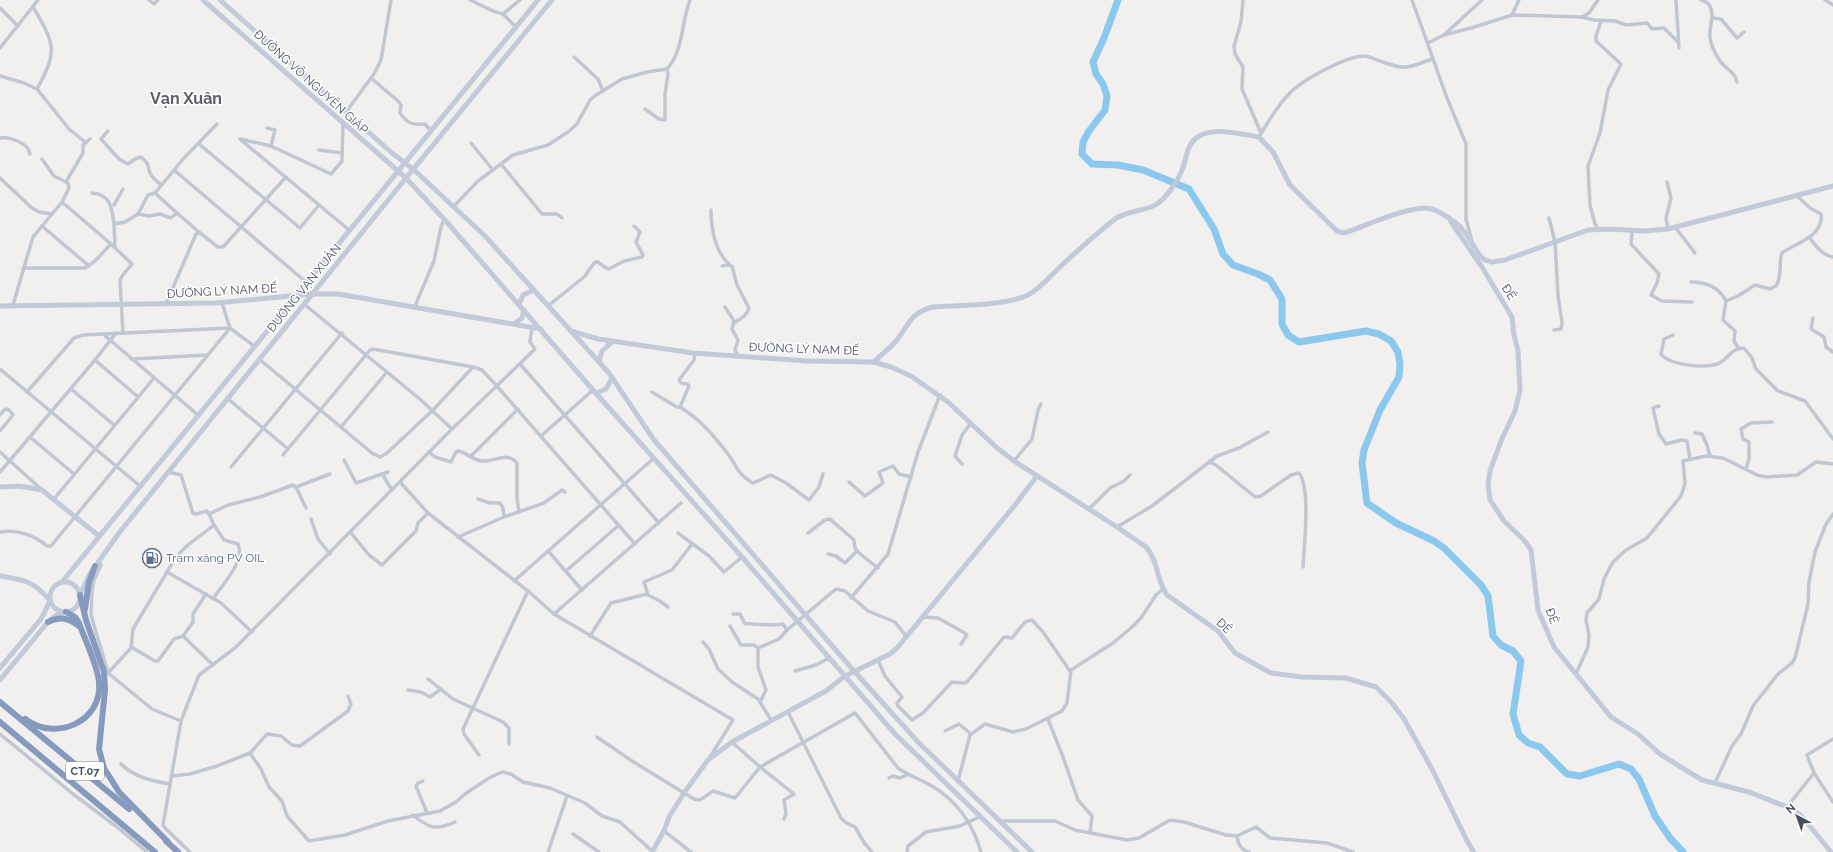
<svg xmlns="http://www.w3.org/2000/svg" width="1833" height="852" viewBox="0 0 1833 852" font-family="Raleway,sans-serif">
<rect width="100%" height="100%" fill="#f2efef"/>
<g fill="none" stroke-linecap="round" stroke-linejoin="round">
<polyline stroke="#8ac9ed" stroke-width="7" points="1118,0 1104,38 1093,62 1096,74 1103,84 1107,96 1105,110 1089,131 1083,142 1082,154 1092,164 1118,165 1143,170 1189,189 1214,229 1223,254 1233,265 1258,274 1270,280 1282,299 1282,324 1288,335 1299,342 1366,331 1379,334 1391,341 1398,352 1400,364 1399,377 1380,410 1364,450 1362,463 1367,503 1396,523 1434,541 1444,548 1481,585 1488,596 1493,636 1501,645 1513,651 1521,661 1513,714 1519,735 1528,743 1540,747 1567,774 1580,776 1619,764 1631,769 1639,779 1655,816 1670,838 1683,852"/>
<g stroke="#c0c7d1" stroke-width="3.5">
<polyline points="149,0 154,4 158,0"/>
<polyline points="470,0 493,11 503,14 516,27"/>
<polyline points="1243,0 1241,22 1234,46 1235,54 1243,67 1242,89 1261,133"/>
<polyline points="1412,0 1447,98 1466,144 1466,219 1472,241"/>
<polyline points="1676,0 1679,48"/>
<path d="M 1701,0 C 1720,5 1708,27 1710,38 C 1711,45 1716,55 1720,61 C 1725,69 1735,71 1737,82"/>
<polyline points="1825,0 1833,5"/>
<path d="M 33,7 C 55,44 58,51 37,89"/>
<polyline points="0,8 18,26"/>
<polyline points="503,14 520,0"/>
<polyline points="1512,15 1519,0"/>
<polyline points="1582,17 1594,20 1615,21 1626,25 1647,23 1652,29 1664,28 1678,42"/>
<polyline points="1713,18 1721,19 1737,38 1744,32"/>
<polyline points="1445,34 1482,0"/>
<polyline points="1428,43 1444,35 1471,28 1512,15 1582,17 1589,13 1598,0"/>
<polyline points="0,48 38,0"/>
<polyline points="574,57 598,79 603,91"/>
<polyline points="0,76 24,83 37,89 69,129 85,142"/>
<path d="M 371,78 L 398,101 L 401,105 L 400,113 C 408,124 412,125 425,124 L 431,131"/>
<polyline points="645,109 659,119 665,120 665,93 668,75 667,69"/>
<polyline points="346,112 374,74 381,60 391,0"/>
<polyline points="267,128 275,130 271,146"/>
<path d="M 108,131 L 101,139 L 119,159 L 128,164 L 135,159 L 141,157 C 152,166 146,167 151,175 C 154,179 158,182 161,185"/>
<path d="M 1259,137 C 1268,122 1277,106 1289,94 C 1300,81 1348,55 1365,56 C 1371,57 1377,60 1383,62 C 1406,71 1410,67 1432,59"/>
<path d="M 0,138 C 10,137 29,143 30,154"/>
<polyline points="240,139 271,146 331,174 342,161 343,124"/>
<polyline points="241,140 349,230"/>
<polyline points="471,143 493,170"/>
<polyline points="199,144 300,228 319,205"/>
<polyline points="319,150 342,153"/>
<polyline points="501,164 542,214 557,214 562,218"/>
<polyline points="174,170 306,282"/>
<polyline points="0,178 32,208 39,212 52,214"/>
<polyline points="66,182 83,153 83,145 90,139"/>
<polyline points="1667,182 1671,198 1666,218 1668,229"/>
<path d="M 92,193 C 111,194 112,209 114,224"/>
<polyline points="62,202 111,244"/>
<polyline points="114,205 123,189"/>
<path d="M 453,207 L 478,181 L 513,155 L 548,145 L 568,132 L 577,124 L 590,100 L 596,95 L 622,79 L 647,72 L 667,69 C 684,50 681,22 690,0"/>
<path d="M 711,210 C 711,228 715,252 729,264"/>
<polyline points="177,213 200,233"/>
<polyline points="138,214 148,195 155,193"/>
<polyline points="1549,218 1555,242 1558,295 1562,323 1561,329 1554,330"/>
<polyline points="42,226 89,266"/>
<polyline points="1675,227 1695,253"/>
<polyline points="1598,229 1595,224 1590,205 1588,166 1600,133 1608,90 1621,64 1596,41 1596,36 1601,21"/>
<polyline points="1632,230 1631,244 1659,274 1657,283 1651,295 1662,301 1692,302"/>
<path d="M 1809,237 C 1815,245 1823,256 1833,257"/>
<polyline points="115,248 114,224 125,222 138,214 149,216 160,214 171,218 177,213 155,193 184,158 217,124"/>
<path d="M 722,266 L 728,265 L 732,266 L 737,285 L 749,308 C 747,316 740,319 734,323"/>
<polyline points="23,268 85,268 95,261 111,244 132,264 122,276 120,281 123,333"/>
<path d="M 1691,282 C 1705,282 1719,287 1726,301"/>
<polyline points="166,304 196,234 200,233 218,247 223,247 286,177"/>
<polyline points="304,304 421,400 452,429"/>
<polyline points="13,305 33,237 62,202 69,188 68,183 54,176 42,159"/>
<polyline points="415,306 434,261 441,227 444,219"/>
<polyline points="548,306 584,277 595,262 598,262 606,268 609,269 624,261 642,257 643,255 636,242 640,232 634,226"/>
<polyline points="725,307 734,321 732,329 738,340 735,350 738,356"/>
<polyline points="1813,318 1811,329 1824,337 1826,347 1833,352"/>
<polyline points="103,334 198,415"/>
<path d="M 1673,335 L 1664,339 L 1661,354 C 1669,365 1709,370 1721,362 C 1729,357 1732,348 1744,348 L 1752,358 L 1756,369 L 1778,391 L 1805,401 L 1833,439"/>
<path d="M 1739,349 L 1734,341 L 1735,331 L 1723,320 L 1726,301 L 1738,296 L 1755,285 L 1770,289 L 1776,286 C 1783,276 1778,263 1782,253 C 1796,243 1824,236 1821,214 L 1810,208 L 1796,195"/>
<polyline points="131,359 208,355"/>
<polyline points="259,359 372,453 380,457 387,453 433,410 473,367"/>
<polyline points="95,360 137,396"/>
<polyline points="520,364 659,523"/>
<polyline points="0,369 140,486"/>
<polyline points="71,389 114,425"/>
<polyline points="27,392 74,338 83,335 230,328 254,346"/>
<path d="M 652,392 L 677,407 L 680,407 C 701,420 713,435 728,454 C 738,467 735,471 751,482 L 753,483 L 771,475 L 786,483 L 809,500 L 819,487 L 823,474"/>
<polyline points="227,398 287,448"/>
<polyline points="1659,406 1653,408 1659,434 1666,444 1681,440 1687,441 1690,459"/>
<polyline points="680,407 689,386 687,384 681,383 679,380 694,360 695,354"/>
<polyline points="0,415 4,410 8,409 13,415 0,431"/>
<polyline points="341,427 387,372"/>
<polyline points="1695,433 1702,434 1707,445 1710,456"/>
<polyline points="541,436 593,390"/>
<polyline points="30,437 74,474"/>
<polyline points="0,452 41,489"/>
<path d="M 429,452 L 435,457 L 451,462 L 456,452 L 459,451 C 467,453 474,461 483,461 C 495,462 507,451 517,463 L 517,498 L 519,512"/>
<polyline points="283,455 370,350 373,349 473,367 482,370 496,385 635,544"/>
<polyline points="471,456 518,409"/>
<polyline points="344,460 356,483 388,472"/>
<polyline points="1014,461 1032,439 1038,410 1041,404"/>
<path d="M 1209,462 L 1216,465 L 1255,497 L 1261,496 L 1291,475 L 1299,473 C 1311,488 1304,546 1303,567"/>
<polyline points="962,464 955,456 962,435 971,423"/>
<polyline points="231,467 342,333"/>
<polyline points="1746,469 1749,459 1749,442 1743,439 1741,429 1751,423 1772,422"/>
<polyline points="0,472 95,360 116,333"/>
<polyline points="168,472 181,475 193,513 196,514 207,511 209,514"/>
<polyline points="382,474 392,490"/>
<polyline points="400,482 428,513 528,591 554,614 733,720 710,757"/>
<polyline points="849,482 865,496 883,483 879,472 893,466 899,474 911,477"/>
<polyline points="296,487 330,474"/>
<polyline points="54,499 154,378"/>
<polyline points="478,499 490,503 500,503 503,508 504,517"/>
<polyline points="1089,509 1110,488 1124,481 1130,475"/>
<polyline points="311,519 318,539 330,554"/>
<polyline points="1117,527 1152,506 1217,456 1239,448 1268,432"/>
<path d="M 0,532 C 17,529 34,535 47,546 L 51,546 L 230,328 L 222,303"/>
<polyline points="351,533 369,555 382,565 416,531 418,523 428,513"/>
<polyline points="678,533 709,556 724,572 742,557"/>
<polyline points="808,533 825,520 830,519 854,540 855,548 859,553 878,568"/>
<polyline points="458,537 504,517 544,503 562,490 565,492"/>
<polyline points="548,551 582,590"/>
<polyline points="828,554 836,556 845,563 857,551"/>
<polyline points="98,561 101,565 94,580 92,591 91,615 108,673 152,709 181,721 199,675 235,648 450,431 535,349 530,342 532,327"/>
<polyline points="566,571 619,525"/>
<polyline points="514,581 654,458"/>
<polyline points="851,598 888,554 918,452 940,395"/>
<path d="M 213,599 C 222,584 246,562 238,544 L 224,540 L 214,525"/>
<polyline points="668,607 660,601 648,595 644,582 672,570 692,544"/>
<polyline points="554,614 681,503"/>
<path d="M 733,614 L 740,614 L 745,624 C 759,623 770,627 783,624 L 787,630"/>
<polyline points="922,617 938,618 963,632 967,635 961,644"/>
<polyline points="730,626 741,645 754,645 758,648"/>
<path d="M 252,632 L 221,603 L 167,572 C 181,546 192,543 214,525 L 209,514 L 228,505 L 260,497 L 293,485 L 296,487 L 306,508"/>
<polyline points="183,636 213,665"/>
<polyline points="590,636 611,603 647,594"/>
<polyline points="703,642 709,649 718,669 732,682 758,699 771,720"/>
<polyline points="131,647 155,661 158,661 174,639 183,636 193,622 193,614 206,594"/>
<polyline points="878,660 885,676 902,697 897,703 898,706 912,720 923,713 952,682 964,683 967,682 1004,637 1012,638 1025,622 1032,620 1043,632 1070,671"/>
<polyline points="795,671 816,665 829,658"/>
<polyline points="108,673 131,648 133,629 167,572"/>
<polyline points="1576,674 1588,647 1589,635 1586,620 1587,613 1599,599 1604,579 1613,562 1626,550 1647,538 1681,496 1685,484 1683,461 1706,456 1723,458 1757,475 1766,477 1797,475 1816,462 1833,464"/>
<polyline points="428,679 453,699 503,722 509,728 509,744"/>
<polyline points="408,690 421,692 430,697 441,689"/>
<polyline points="760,702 766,690 758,667 758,648 779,639 787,630 836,589 845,591 868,611 895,622 906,636"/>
<polyline points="788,712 841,818 845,822 855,827 865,844 872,852"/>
<polyline points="1048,719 1063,757 1078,800 1092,816 1090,832"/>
<polyline points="181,721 163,825 165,828 190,852"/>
<polyline points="945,731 959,724 971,734"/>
<polyline points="0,734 73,794 117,827 147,852"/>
<path d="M 597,737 L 632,761 L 694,799 C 702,802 706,795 713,791 L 735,798 L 760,767 L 855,713 L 898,768 C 909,776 920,779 932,786 C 957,801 973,824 981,852"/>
<polyline points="732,742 760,767 794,794 784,800 786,814 784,819"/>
<polyline points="250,753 261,769 269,787 282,801 287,816 309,841 345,835 388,821 440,811 456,802 465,794 489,778 502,772 511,774 523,782 550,788 585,803 602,816 620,822 652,851"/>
<polyline points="479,755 464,734 463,729 528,591"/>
<path d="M 121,764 C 134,777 152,781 170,784"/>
<polyline points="1814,773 1807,755 1833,739"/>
<polyline points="171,776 190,774 217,766 250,753 267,734 281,736 292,745 300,746 348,711 351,704 348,696"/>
<polyline points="889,778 893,776 900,778 907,775"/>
<polyline points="423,781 418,783 416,786 427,813"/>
<polyline points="958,781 970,735 985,724 1013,732 1026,729 1062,711 1067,703 1071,670 1113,643 1131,628 1141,618 1156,595 1163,589"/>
<polyline points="1715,783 1732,746 1741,734 1753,706 1778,674 1792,663 1795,658 1808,604 1809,582 1815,552 1826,524 1833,514"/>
<polyline points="1787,807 1814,773 1833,802"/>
<path d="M 413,815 C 429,828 435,831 455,822"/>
<polyline points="1000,821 1055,821 1075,830 1127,840 1139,838 1170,820 1184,822 1226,835 1237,836 1256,827 1270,838 1327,843 1353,852"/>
<polyline points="664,831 691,852"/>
<polyline points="573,834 599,852"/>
<path d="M 1237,836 C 1238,844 1240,849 1249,852"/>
<polyline points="548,852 567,796"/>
<polyline points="907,852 908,846 926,832 960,826 979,817"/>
</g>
<g stroke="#c2c9d8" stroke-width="5">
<polyline points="203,0 406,178 444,219 593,390 742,557 895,734 1017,852"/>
<polyline points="220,0 392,153 413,169 485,236 609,373 654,440 854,671 918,742 1032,852"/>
<polyline points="1451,222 1482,267 1512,317 1514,335 1518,351 1520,390 1515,411 1501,441 1490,471 1488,485 1490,500 1504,521 1524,540 1531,550 1538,610 1554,647 1611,717 1638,734 1660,754 1702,780 1749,792 1787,807 1799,814 1808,824 1831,852"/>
<polyline points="519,304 523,295 534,290"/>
<polyline points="0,306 216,303 311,294 338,294 541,329"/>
<polyline points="514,324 522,318 524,310"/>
<path d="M 571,331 L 598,339 L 693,353 L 807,361 L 874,362 L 891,367 L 911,376 L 948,402 L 996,447 L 1014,461 L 1117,527 L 1146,547 C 1159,562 1156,580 1167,595 L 1218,631 L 1235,653 L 1271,673 L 1302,677 L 1346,678 L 1376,687 L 1392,703 L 1404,719 L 1432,769 L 1467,841 L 1474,852"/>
<polyline points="599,362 602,351 613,341"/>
<path d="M 874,362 C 882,354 890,348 897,340 C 910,323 910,313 933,307 C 960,305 1004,306 1028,295 C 1040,289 1050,276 1060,267 C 1078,250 1096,234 1115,219 C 1129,209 1150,212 1162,200 C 1170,192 1178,180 1182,170 C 1187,158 1186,144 1199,136 C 1216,127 1241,134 1259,137 L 1273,152 L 1290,185 L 1337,231 L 1344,233 C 1365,226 1412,204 1432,209 C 1439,211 1449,218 1456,223 C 1467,231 1473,246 1481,257 L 1485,260 L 1492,262 L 1505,260 L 1588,230 L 1609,229 L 1643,231 L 1668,229 L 1833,186"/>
<polyline points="596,393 606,389 612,378"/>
<polyline points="0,487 19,486 42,490 99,536"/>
<path d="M 0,576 C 25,580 34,581 50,601 L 41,619 L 0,668"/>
<polyline points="62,582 538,0"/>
<circle cx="65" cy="597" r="15"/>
<polyline points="80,595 89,575 119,533 406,178 552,0"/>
<polyline points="0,680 48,622 57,615 66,612"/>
<polyline points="652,852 664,831 669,817 684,793 708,760 732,742 826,691 845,676 890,654 897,648 1015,505 1037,476"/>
</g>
<g stroke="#8699bf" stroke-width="6">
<polyline points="80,595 86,620 104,672 105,690 99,749 104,768 119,792 168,842"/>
<polyline points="85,609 89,582 95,566"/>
<path d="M 48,622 C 61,616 68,618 79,626"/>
<polyline points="0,702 129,809"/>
<path d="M 25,719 C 55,742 103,722 99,682 C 97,664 85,640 79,623 L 75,617 L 66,612"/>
<polyline points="0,722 155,852"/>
<polyline points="166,841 178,852"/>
</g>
</g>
<defs>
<symbol id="fuel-ring" viewBox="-11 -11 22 22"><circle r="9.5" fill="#fff" stroke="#5c6f8a" stroke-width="1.5"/><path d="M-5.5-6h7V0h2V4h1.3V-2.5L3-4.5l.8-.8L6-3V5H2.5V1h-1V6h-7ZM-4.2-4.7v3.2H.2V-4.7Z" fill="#5c6f8a"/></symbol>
</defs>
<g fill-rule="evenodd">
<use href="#fuel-ring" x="141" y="547" width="22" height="22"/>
</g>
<g text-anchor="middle" stroke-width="3" stroke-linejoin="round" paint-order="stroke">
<rect fill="#fff" stroke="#7e848e" stroke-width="1" x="66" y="762" width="38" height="18" rx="3"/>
<g font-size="11" font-weight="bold" fill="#474f5d">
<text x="85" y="775">CT.07</text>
</g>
<g font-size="12" fill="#474f5d" stroke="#fff">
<text transform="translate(311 82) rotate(42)" y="4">ĐƯỜNG VÕ NGUYÊN GIÁP</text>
<text transform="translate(304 288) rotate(-51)" y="4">ĐƯỜNG VẠN XUÂN</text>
<text transform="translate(222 291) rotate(-3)" y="4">ĐƯỜNG LÝ NAM ĐẾ</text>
<text transform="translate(1509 292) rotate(57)" y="4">ĐÊ</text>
<text transform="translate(804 349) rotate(2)" y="4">ĐƯỜNG LÝ NAM ĐẾ</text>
<text transform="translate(1552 616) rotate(69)" y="4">ĐÊ</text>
<text transform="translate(1224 626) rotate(43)" y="4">ĐÊ</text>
</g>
<g font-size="12" fill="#4e5e75" stroke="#fff" text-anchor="start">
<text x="166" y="562">Trạm xăng PV OIL</text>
</g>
<g font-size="16" font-weight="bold" fill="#5c5e64" stroke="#fff">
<text x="186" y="104">Vạn Xuân</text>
</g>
</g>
<g transform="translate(1797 816) rotate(319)" stroke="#ffffff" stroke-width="3" paint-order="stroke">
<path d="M0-3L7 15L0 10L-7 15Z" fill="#474f5d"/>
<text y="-6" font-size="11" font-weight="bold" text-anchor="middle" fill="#474f5d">N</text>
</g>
</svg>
